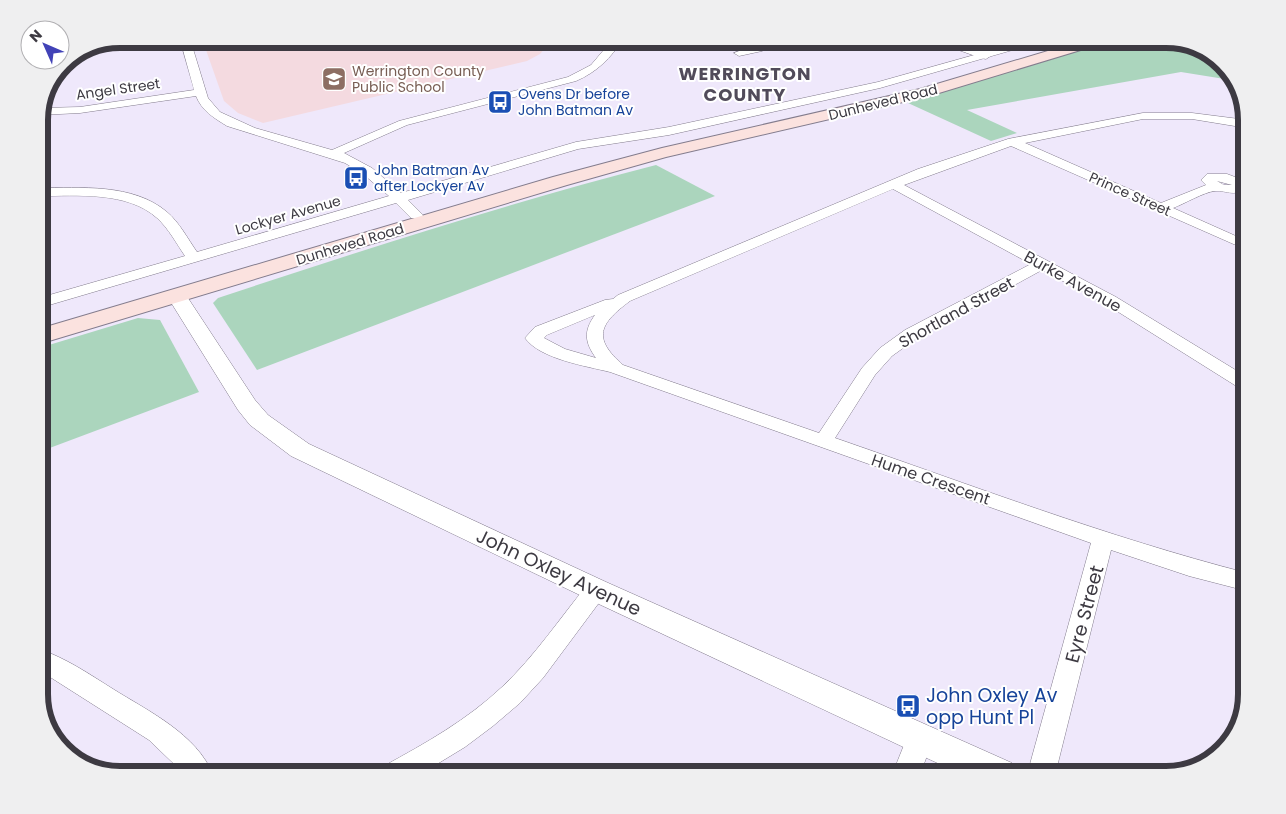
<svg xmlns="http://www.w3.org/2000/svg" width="1286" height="814" viewBox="0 0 1286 814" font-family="Poppins,sans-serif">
<rect width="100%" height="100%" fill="#efe8fb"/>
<polygon fill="#f4dae0" points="264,39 553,39 540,54 527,61 263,123 238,113 224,101 206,50"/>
<g fill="#abd5bd">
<polygon points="202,39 264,39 206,50"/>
<polygon points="1114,39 1167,39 1211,52 1237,81 1181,72 967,110 1017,133 991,141 908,103"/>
<path d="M 656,165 L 715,196 L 257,370 L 213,303 L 218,298 C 363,250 508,203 656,165 Z"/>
<polygon points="138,318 160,320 199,392 39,452 39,348"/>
</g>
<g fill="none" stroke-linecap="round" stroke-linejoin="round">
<defs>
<g id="minor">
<path d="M 180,39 L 190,39 L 208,98 L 220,112 L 255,128 L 332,150 L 399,121 L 568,77 L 591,65 L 613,39 L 623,39 C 611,58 597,72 576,81 L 407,125 L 344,153 L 372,168 L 401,193 L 576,142 L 669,127 L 878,82 L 1031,39 L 1046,39 L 1044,41 L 880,88 L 669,135 L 578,149 L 408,200 L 423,215 L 421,218 L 411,218 L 396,203 L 39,308 L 39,298 L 185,256 C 176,243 169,229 157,218 C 127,191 77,196 39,196 L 39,188 C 80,188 133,183 167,212 C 179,222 188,239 197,252 L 389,196 L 363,174 L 345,163 L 227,126 C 214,118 202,111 196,96 L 80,113 L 39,115 L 42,108 L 80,107 L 194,90 Z"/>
<polygon points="772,39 784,39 762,51 739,56 734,53"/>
<path d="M 1143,113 L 1192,113 L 1247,120 L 1247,128 L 1192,119 L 1143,119 L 1025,143 L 1161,203 L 1206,185 L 1201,180 L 1207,174 L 1227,174 L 1243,180 L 1246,187 C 1237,198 1226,190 1215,191 C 1204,192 1184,204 1173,208 L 1247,241 L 1247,250 L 1011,146 L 904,185 L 1116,297 L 1247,377 L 1247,391 L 1241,389 L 1104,303 L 1042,270 L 917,338 L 892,356 L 875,375 L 835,438 C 971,485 1107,537 1247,573 L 1247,591 L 1189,576 L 1111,550 L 1055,775 L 1027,775 L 1091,543 L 610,372 C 586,366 540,359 525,338 L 535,327 L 605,300 L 613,299 L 618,295 L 918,169 L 1008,139 ZM 1217,181 L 1232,185 L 1224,185 ZM 893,189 L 1031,264 L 905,330 L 880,348 L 862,368 L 819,433 L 623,365 C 592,338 599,324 630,301 ZM 595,315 C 583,331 585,343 596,358 L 565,349 L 544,338 L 547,335 Z"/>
<path d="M 596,581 L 604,584 L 608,590 L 604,596 L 543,678 L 520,703 L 493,726 L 465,747 L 419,775 L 380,775 L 384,766 C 426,743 467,720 502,687 C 535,656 560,618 588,584 Z"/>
<path d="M 39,649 C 66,658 89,674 113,689 C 148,711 197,734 213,775 L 183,775 L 173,763 L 149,740 L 39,670 Z"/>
<polygon points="920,727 930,730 933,739 920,775 892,775 910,730"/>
</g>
<g id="tertiary">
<polygon points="934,39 951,39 991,52 992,55 986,59 981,58 936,42"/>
<polygon points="177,290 184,292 255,400 268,415 309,444 606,582 1012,763 1017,775 963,775 586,598 291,456 250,425 238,410 167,296 170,292"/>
</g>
<polygon id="secondary" points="1088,39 1109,39 1107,42 929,96 666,157 567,185 39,344 39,329 553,177 662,148 920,89"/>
</defs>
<use href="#minor" stroke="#837c8d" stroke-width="1"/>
<use href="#tertiary" stroke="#837c8d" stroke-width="1"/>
<use href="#secondary" stroke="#837c8d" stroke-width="2"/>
<use href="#minor" fill="#fff" fill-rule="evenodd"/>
<use href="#tertiary" fill="#fff" fill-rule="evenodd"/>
<use href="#secondary" fill="#fbe2df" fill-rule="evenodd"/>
</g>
<defs>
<symbol id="school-square" viewBox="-11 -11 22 22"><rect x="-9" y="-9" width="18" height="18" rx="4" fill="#8d6e63" stroke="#fff"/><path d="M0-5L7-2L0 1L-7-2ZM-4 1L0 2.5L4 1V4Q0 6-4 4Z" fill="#fff"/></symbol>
<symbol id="bus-square" viewBox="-11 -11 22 22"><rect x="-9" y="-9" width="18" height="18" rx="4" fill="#1a4fb4" stroke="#fff"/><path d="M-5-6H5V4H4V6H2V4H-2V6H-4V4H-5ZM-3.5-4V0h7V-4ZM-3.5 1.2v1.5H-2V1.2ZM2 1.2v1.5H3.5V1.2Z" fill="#fff"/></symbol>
</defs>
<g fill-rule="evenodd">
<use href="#school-square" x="320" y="65" width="28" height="28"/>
<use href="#bus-square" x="486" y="88" width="28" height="28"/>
<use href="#bus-square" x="342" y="164" width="28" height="28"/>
<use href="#bus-square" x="894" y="692" width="28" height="28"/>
</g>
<g text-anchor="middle" stroke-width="4" stroke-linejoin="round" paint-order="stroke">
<g font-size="14" fill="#785e54" stroke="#fff" text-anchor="start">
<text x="352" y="76">Werrington County<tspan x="352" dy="16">Public School</tspan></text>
</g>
<g font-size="14" fill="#3d3a42" stroke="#fff">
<text transform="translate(118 89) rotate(-8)" y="5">Angel Street</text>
<text transform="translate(883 102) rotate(-14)" y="5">Dunheved Road</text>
<text transform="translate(1130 194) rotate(24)" y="5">Prince Street</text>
<text transform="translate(288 215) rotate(-16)" y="5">Lockyer Avenue</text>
<text transform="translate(350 244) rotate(-17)" y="5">Dunheved Road</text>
</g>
<g font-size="14" fill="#164399" stroke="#fff" text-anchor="start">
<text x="518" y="99">Ovens Dr before<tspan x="518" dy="16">John Batman Av</tspan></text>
<text x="374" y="175">John Batman Av<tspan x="374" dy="16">after Lockyer Av</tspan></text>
</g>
<g font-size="16" fill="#3d3a42" stroke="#fff">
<text transform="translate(1073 281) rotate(29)" y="6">Burke Avenue</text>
<text transform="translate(956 312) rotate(-29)" y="6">Shortland Street</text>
<text transform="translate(931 479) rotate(19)" y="6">Hume Crescent</text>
</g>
<g font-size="18" font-weight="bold" letter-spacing="1" fill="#514b5a" stroke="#fff">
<text x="745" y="80">WERRINGTON<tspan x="745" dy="21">COUNTY</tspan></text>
</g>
<g font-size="19" fill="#3d3a42" stroke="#fff">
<text transform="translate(559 572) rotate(25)" y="7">John Oxley Avenue</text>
<text transform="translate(1084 614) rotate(-75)" y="7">Eyre Street</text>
</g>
<g font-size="19" fill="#164399" stroke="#fff" text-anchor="start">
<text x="926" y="702">John Oxley Av<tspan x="926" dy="22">opp Hunt Pl</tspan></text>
</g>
</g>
<path d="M0 0H1286V814H0ZM120 48H1166A72 72 0 0 1 1238 120V694A72 72 0 0 1 1166 766H120A72 72 0 0 1 48 694V120A72 72 0 0 1 120 48Z" fill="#efeff0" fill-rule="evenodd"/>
<path fill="none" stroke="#3d3a42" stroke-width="6" d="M120 48H1166A72 72 0 0 1 1238 120V694A72 72 0 0 1 1166 766H120A72 72 0 0 1 48 694V120A72 72 0 0 1 120 48Z"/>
<g transform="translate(45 45) rotate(315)"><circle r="24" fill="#ffffff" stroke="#b1b0b3"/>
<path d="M0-4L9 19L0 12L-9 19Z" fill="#4142b7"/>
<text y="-8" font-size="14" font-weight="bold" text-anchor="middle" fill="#3d3a42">N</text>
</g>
</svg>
